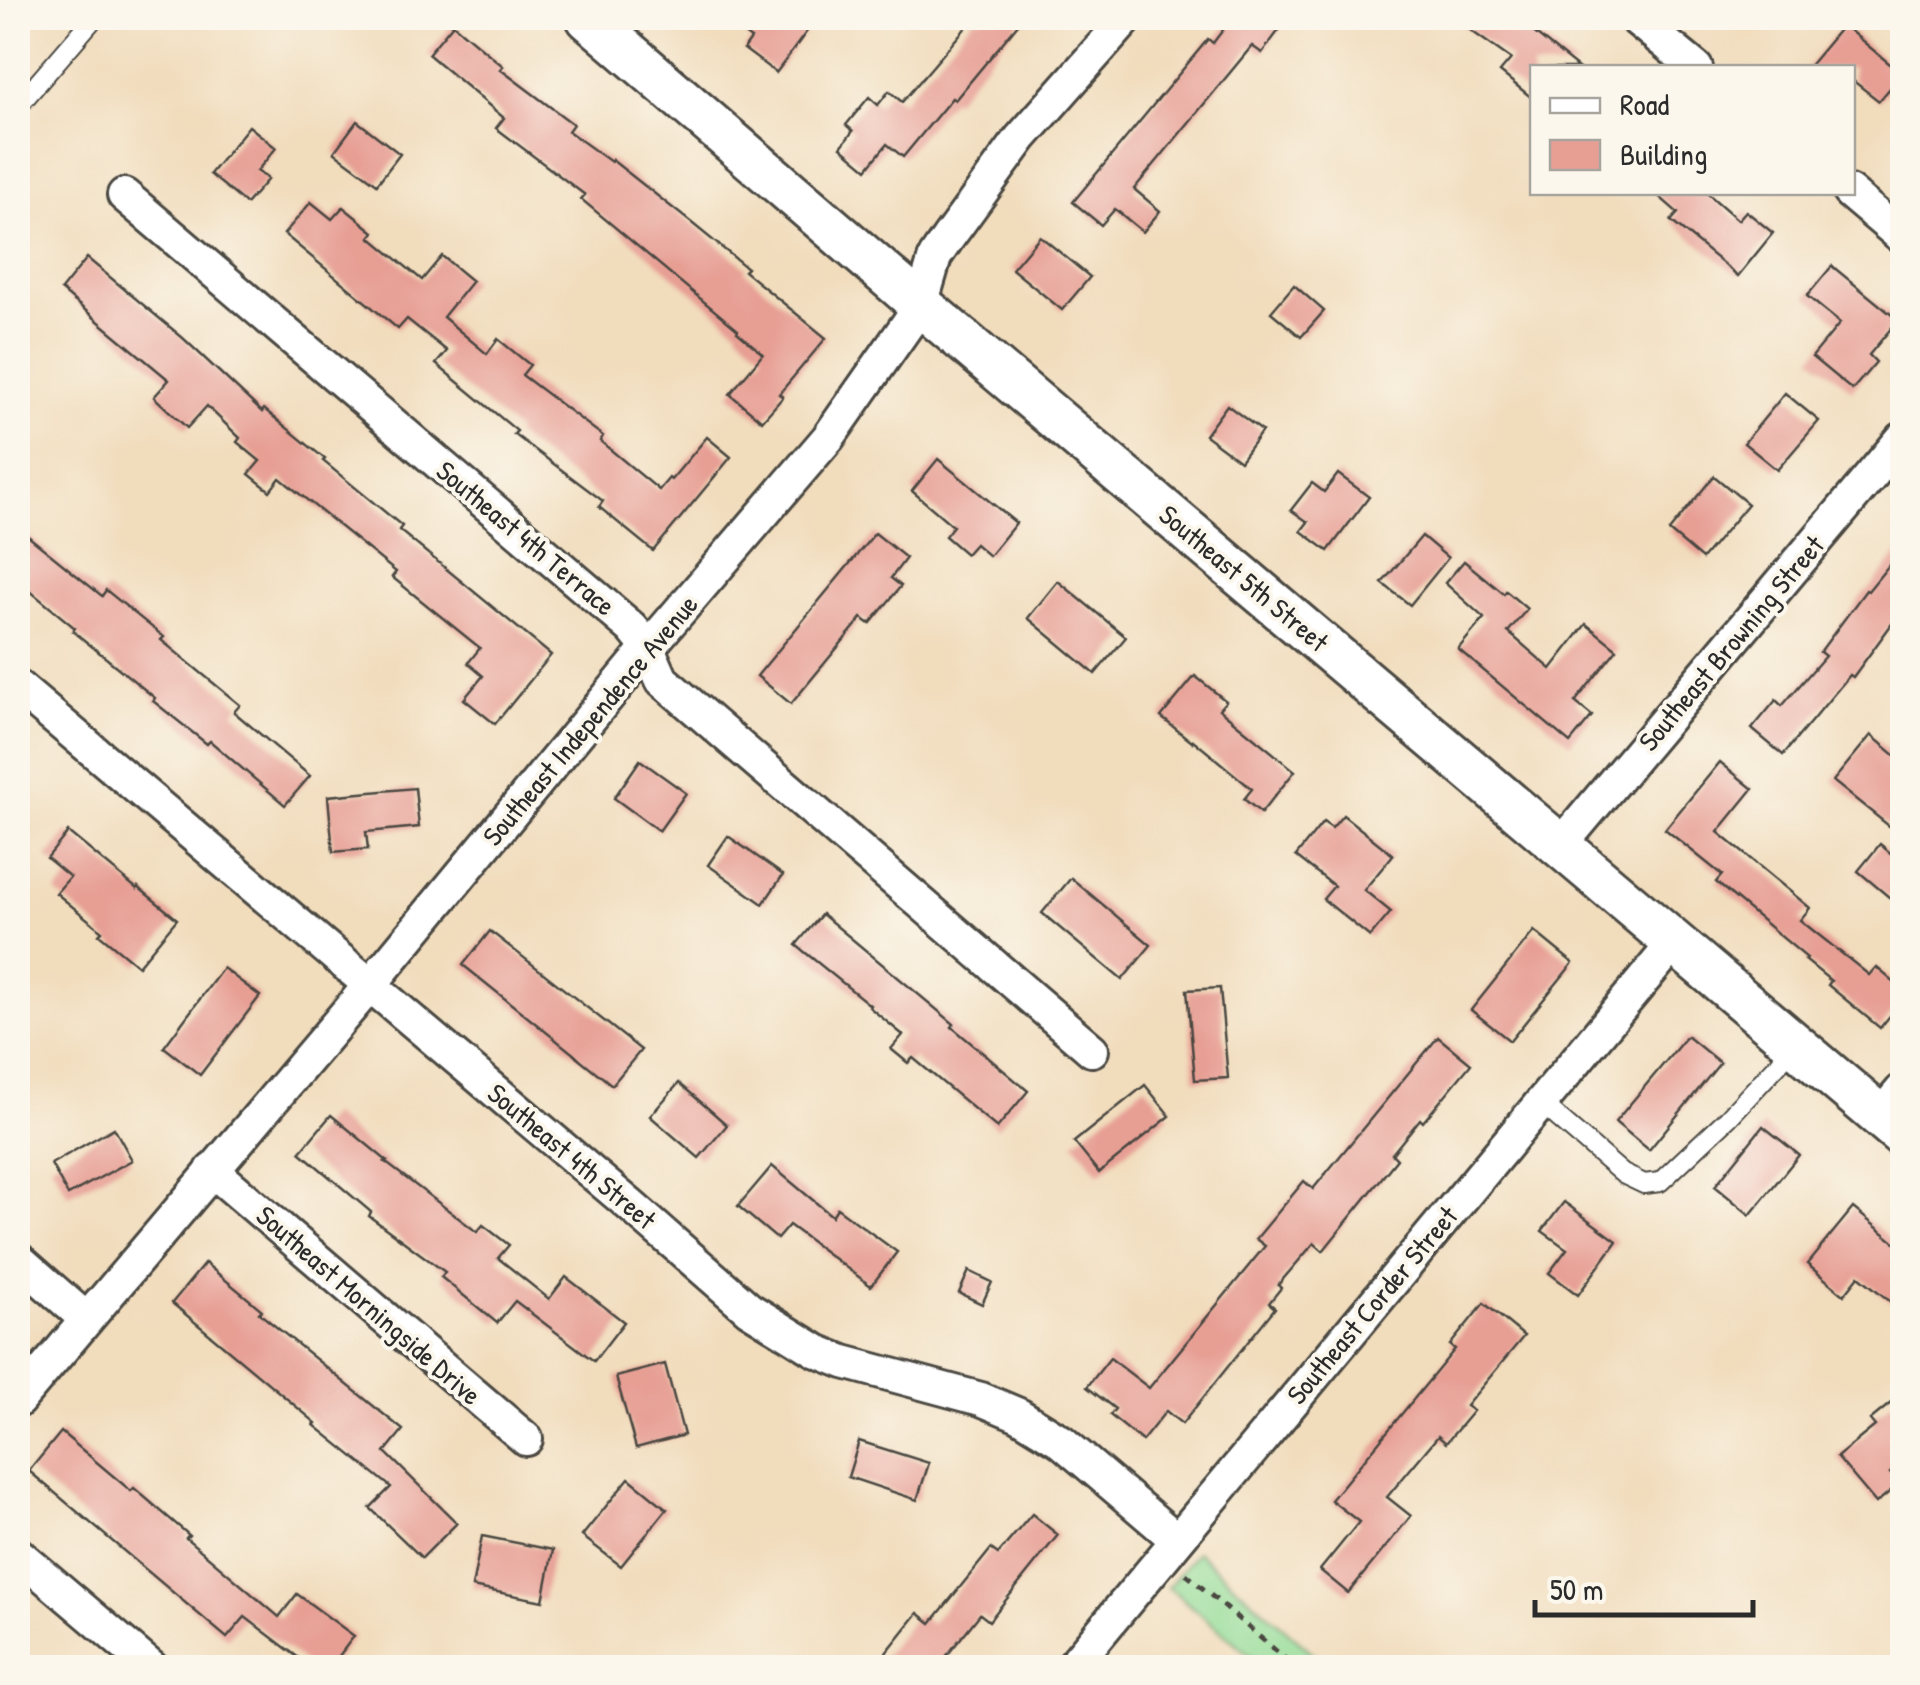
<svg xmlns="http://www.w3.org/2000/svg" width="1920" height="1685" viewBox="0 0 1920 1685" font-family="'Patrick Hand',sans-serif">
<rect width="100%" height="100%" fill="#fbf7ec"/>
<filter id="ink" filterUnits="userSpaceOnUse"><feTurbulence type="fractalNoise" baseFrequency=".01" numOctaves="2"/><feDisplacementMap in="SourceGraphic" scale="20" xChannelSelector="R" yChannelSelector="G"/><feConvolveMatrix kernelMatrix="1 2 1 2 8 2 1 2 1" color-interpolation-filters="sRGB"/></filter>
<filter id="wash" filterUnits="userSpaceOnUse"><feTurbulence type="fractalNoise" baseFrequency=".0048" numOctaves="4" result="noise"/><feDisplacementMap in="SourceGraphic" scale="40" xChannelSelector="R" yChannelSelector="G"/><feGaussianBlur stdDeviation="2.25" result="paint"/><feColorMatrix in="noise" values="0 0 0 0 0 0 0 0 0 0 0 0 0 0 0 0 0 1.4 0 .05"/><feComposite in="paint" operator="in"/></filter>
<g filter="url(#wash)">
<rect width="100%" height="100%" fill="#f1dcbc"/>
<polygon fill="#94dc97" stroke="#608461" stroke-width="2.5" points="1197,1552 1329,1667 1264,1667 1168,1587"/>
<g id="blocks">
<g fill="#e79f94">
<polygon points="722,18 796,18 810,27 776,73 744,49 751,39"/>
<polygon points="974,18 1023,18 955,100 952,98 903,157 887,144 867,169 841,147 853,131 846,125 869,97 878,105 889,91 902,102"/>
<polygon points="1232,18 1288,18 1262,53 1252,46 1134,189 1160,211 1143,232 1115,209 1101,225 1073,202 1208,39 1213,43"/>
<polygon points="1453,18 1516,18 1578,68 1532,68 1532,98 1500,72 1511,59"/>
<polygon points="453,24 503,66 500,69 573,124 568,131 611,162 612,160 693,224 747,268 744,271 826,338 779,394 783,397 762,421 730,394 763,354 737,332 738,330 581,199 585,195 496,128 504,118 428,54"/>
<polygon points="1843,25 1902,74 1879,101 1852,80 1852,68 1807,68"/>
<polygon points="357,121 400,154 377,184 334,152"/>
<polygon points="249,126 276,148 257,171 268,179 246,204 210,174"/>
<polygon points="1654,192 1706,192 1738,220 1746,211 1773,233 1738,276 1671,221 1678,213"/>
<polygon points="311,202 332,219 343,207 374,232 370,237 422,280 442,256 472,281 443,317 487,354 498,339 530,365 522,375 603,436 600,441 659,490 669,478 671,480 707,437 731,457 653,551 599,507 603,501 514,434 517,431 436,364 447,351 407,319 398,329 284,234"/>
<polygon points="1040,236 1090,277 1062,310 1012,269"/>
<polygon points="87,258 183,338 262,412 264,409 325,459 323,461 402,526 399,530 551,655 495,724 464,699 483,676 468,663 480,648 392,577 396,572 280,478 270,491 249,474 260,461 237,442 240,438 207,406 187,428 154,397 169,380 61,290"/>
<polygon points="1832,266 1898,320 1869,355 1876,362 1852,390 1812,357 1840,323 1807,296"/>
<polygon points="1294,285 1324,311 1301,337 1271,312"/>
<polygon points="1785,393 1819,421 1777,470 1744,443"/>
<polygon points="1227,405 1262,431 1240,461 1205,435"/>
<polygon points="938,459 1016,523 989,556 975,544 966,554 945,536 953,526 912,491"/>
<polygon points="1338,474 1369,497 1328,551 1301,531 1308,522 1291,510 1312,483 1324,492"/>
<polygon points="1714,476 1748,504 1702,559 1669,531"/>
<polygon points="18,528 102,596 106,590 164,637 161,640 240,705 234,712 310,776 285,805 210,741 207,744 153,701 155,698 73,631 75,628 18,581"/>
<polygon points="875,533 906,558 891,578 901,586 870,624 862,618 791,704 757,676"/>
<polygon points="1422,536 1448,558 1410,605 1382,583"/>
<polygon points="1902,549 1902,610 1853,677 1850,675 1783,755 1752,729 1776,700 1782,706 1825,656 1820,652 1866,590 1868,591"/>
<polygon points="1464,561 1504,594 1506,591 1527,609 1508,632 1551,669 1586,624 1617,649 1575,702 1592,716 1570,743 1458,649 1484,618 1445,583"/>
<polygon points="1058,581 1126,637 1095,674 1028,618"/>
<polygon points="1195,676 1226,701 1219,709 1295,771 1261,813 1244,799 1252,789 1193,740 1192,742 1161,717"/>
<polygon points="1871,735 1902,761 1902,809 1889,826 1833,781"/>
<polygon points="640,760 686,793 659,831 614,798"/>
<polygon points="1720,762 1753,789 1718,832 1810,908 1800,920 1869,975 1876,967 1902,989 1902,1001 1880,1028 1828,985 1831,981 1805,960 1807,958 1716,882 1722,875 1665,829"/>
<polygon points="415,788 419,827 366,832 368,849 333,852 328,796"/>
<polygon points="1343,815 1393,855 1364,890 1391,912 1370,937 1323,899 1334,886 1296,856 1323,822 1332,828"/>
<polygon points="68,832 137,889 138,887 177,919 138,966 99,934 102,931 56,893 70,877 47,858"/>
<polygon points="728,836 783,875 763,904 708,865"/>
<polygon points="1880,844 1902,863 1902,908 1858,871"/>
<polygon points="1071,878 1151,945 1122,980 1042,913"/>
<polygon points="822,914 954,1024 952,1027 1028,1091 997,1128 913,1058 908,1063 891,1049 903,1035 869,1007 870,1005 796,945"/>
<polygon points="490,931 641,1050 612,1085 463,965"/>
<polygon points="1534,931 1573,963 1510,1041 1471,1010"/>
<polygon points="223,968 260,996 200,1075 164,1047"/>
<polygon points="1220,988 1228,1078 1195,1080 1187,990"/>
<polygon points="1687,1036 1720,1063 1649,1150 1615,1122"/>
<polygon points="1438,1037 1471,1064 1423,1122 1420,1119 1392,1154 1397,1159 1323,1251 1314,1243 1278,1285 1281,1288 1269,1303 1275,1308 1182,1424 1166,1411 1142,1441 1110,1415 1115,1409 1087,1387 1110,1358 1149,1388 1265,1246 1256,1239 1304,1181 1313,1189"/>
<polygon points="679,1083 727,1125 699,1158 650,1116"/>
<polygon points="1145,1085 1170,1116 1099,1173 1074,1142"/>
<polygon points="331,1115 387,1161 385,1162 477,1232 483,1225 509,1245 498,1258 549,1299 566,1277 624,1322 594,1361 515,1301 497,1323 441,1277 445,1272 369,1216 371,1212 300,1152"/>
<polygon points="1763,1126 1799,1155 1750,1215 1715,1186"/>
<polygon points="114,1128 132,1160 68,1195 51,1164"/>
<polygon points="772,1166 832,1216 837,1208 897,1252 871,1286 789,1225 777,1239 738,1206"/>
<polygon points="1564,1202 1617,1241 1578,1295 1549,1273 1567,1249 1542,1231"/>
<polygon points="1853,1208 1902,1248 1902,1311 1859,1276 1844,1295 1807,1264"/>
<polygon points="205,1263 262,1310 259,1313 403,1430 385,1452 457,1523 422,1558 370,1508 391,1487 314,1425 316,1423 172,1303"/>
<polygon points="969,1271 992,1282 982,1304 959,1293"/>
<polygon points="1484,1303 1524,1336 1466,1406 1473,1411 1446,1443 1438,1436 1387,1497 1411,1516 1348,1593 1320,1570 1359,1522 1331,1500 1455,1349 1450,1345"/>
<polygon points="665,1364 684,1435 636,1448 616,1377"/>
<polygon points="1902,1394 1902,1462 1890,1473 1899,1484 1876,1503 1837,1457 1875,1426 1870,1420"/>
<polygon points="61,1432 131,1491 134,1488 189,1535 186,1538 279,1617 297,1594 354,1636 330,1668 312,1668 245,1617 227,1638 29,1471"/>
<polygon points="859,1441 929,1463 917,1500 848,1477"/>
<polygon points="629,1478 667,1509 621,1566 582,1536"/>
<polygon points="1032,1514 1058,1535 989,1621 980,1614 937,1668 874,1668 918,1613 931,1623 991,1549 998,1554"/>
<polygon points="482,1536 553,1550 543,1601 472,1587"/>
</g>
</g>
</g>
<g filter="url(#ink)">
<use href="#blocks" fill-opacity="0" stroke="#494641" stroke-width="2.5"/>
<g fill="none" stroke-linecap="round" stroke-linejoin="round">
<defs>
<g id="service">
<polyline points="18,106 94,18"/>
<polyline points="1541,1103 1623,1174 1644,1184 1660,1182 1728,1118 1795,1046"/>
</g>
<g id="minor">
<polyline points="1635,18 1696,68"/>
<polyline points="1849,192 1902,237"/>
<polyline points="124,195 632,628 648,648 662,680 1092,1050"/>
<polyline points="18,687 630,1205 749,1309 817,1351 844,1362 981,1399 1019,1415 1061,1441 1176,1539"/>
<polyline points="1560,846 1902,439"/>
<polyline points="1880,1116 1902,1090"/>
<polyline points="212,1170 526,1439"/>
<polyline points="18,1259 86,1319"/>
<polyline points="18,1401 370,985 648,648 828,438 921,305 935,257 948,238 1021,138 1127,18"/>
<polyline points="18,1554 152,1668"/>
<polyline points="1071,1668 1674,943"/>
</g>
<polyline id="tertiary" points="588,18 921,305 1902,1135"/>
</defs>
<use href="#service" stroke="#494641" stroke-width="22"/>
<use href="#minor" stroke="#494641" stroke-width="38"/>
<use href="#tertiary" stroke="#494641" stroke-width="48"/>
<polyline stroke="#494641" stroke-width="5" stroke-dasharray="8 8" stroke-linecap="butt" points="1186,1574 1296,1668"/>
<use href="#service" stroke="#fff" stroke-width="18"/>
<use href="#minor" stroke="#fff" stroke-width="32"/>
<use href="#tertiary" stroke="#fff" stroke-width="42"/>
</g>
</g>
<g text-anchor="middle" stroke-width="8" stroke-linejoin="round" paint-order="stroke">
<g font-size="28" fill="#2b2b2b" stroke="#fbf7ec">
<text transform="translate(526 538) rotate(40)" y="10">Southeast 4th Terrace</text>
<text transform="translate(1244 578) rotate(40)" y="10">Southeast 5th Street</text>
<text transform="translate(1731 643) rotate(-50)" y="10">Southeast Browning Street</text>
<text transform="translate(590 720) rotate(-50)" y="10">Southeast Independence Avenue</text>
<text transform="translate(572 1156) rotate(40)" y="10">Southeast 4th Street</text>
<text transform="translate(369 1305) rotate(41)" y="10">Southeast Morningside Drive</text>
<text transform="translate(1372 1305) rotate(-50)" y="10">Southeast Corder Street</text>
</g>
</g>
<rect width="1920" height="1685" fill="none" stroke="#fbf7ec" stroke-width="60"/>
<rect x="1530" y="65" width="325" height="130" fill="#fbf7ec" stroke="#a8a59f" stroke-width="2.5"/>
<rect x="1550" y="98" width="50" height="15" fill="#ffffff" stroke="#a8a59f" stroke-width="2.5"/>
<text x="1620" y="115" font-size="30" fill="#2b2b2b">Road</text>
<rect x="1550" y="140" width="50" height="30" fill="#e79f94" stroke="#a8a59f" stroke-width="2.5"/>
<text x="1620" y="165" font-size="30" fill="#2b2b2b">Building</text>
<path d="M1535 1600v15h218v-15" fill="none" stroke="#2b2b2b" stroke-width="5"/>
<text x="1550" y="1600" font-size="30" fill="#2b2b2b" stroke="#fbf7ec" stroke-width="8" paint-order="stroke">50 m</text>
</svg>
